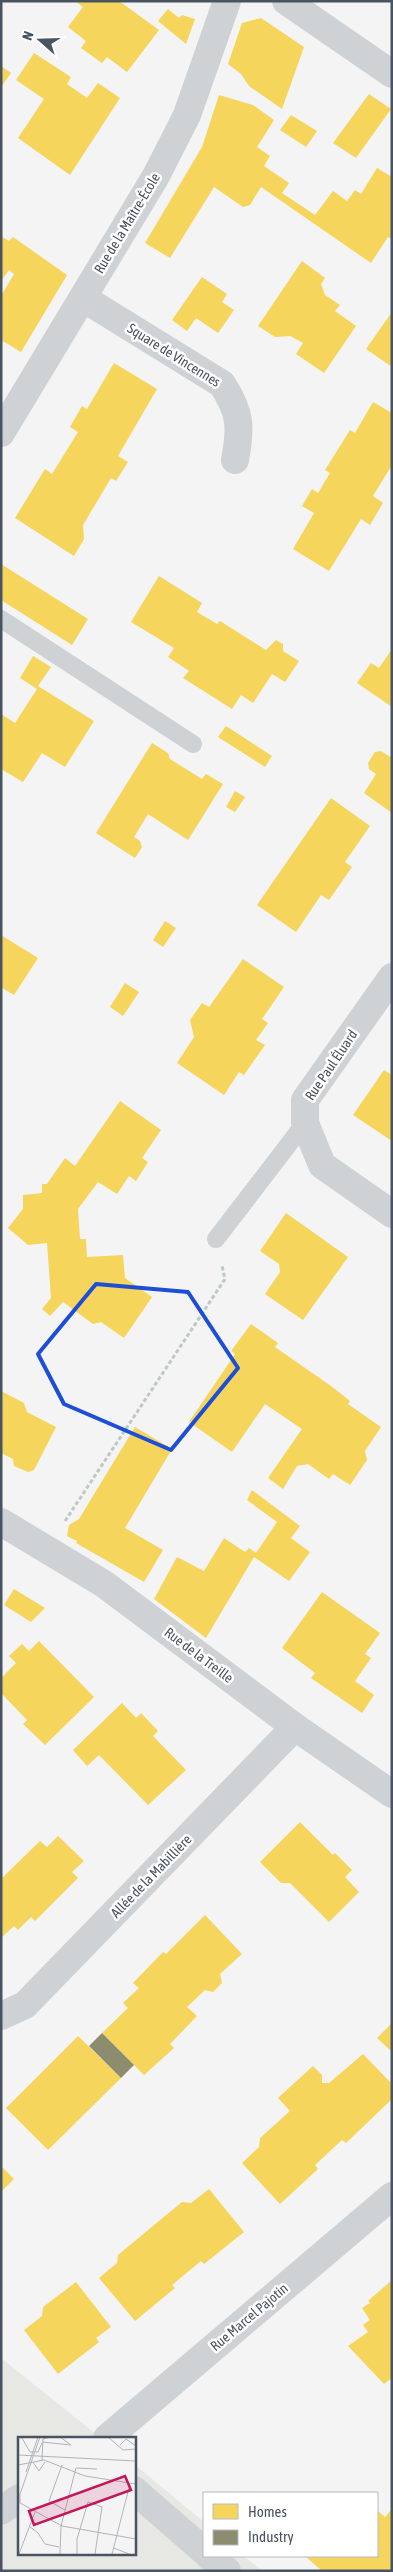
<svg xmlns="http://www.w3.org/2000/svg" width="393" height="2572" viewBox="0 0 393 2572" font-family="'Asap Condensed',sans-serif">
<rect width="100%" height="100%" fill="#f4f4f4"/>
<polygon fill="#e7e7e3" points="1,2358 101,2438 19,2438 19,2553 134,2553 134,2464 204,2522 204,2556 244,2556 262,2571 1,2571"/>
<g fill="#f6d55c">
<polygon points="75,1 119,1 159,30 127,72 107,57 102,63 81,48 86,41 68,27 83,7"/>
<polygon points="168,9 179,18 182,15 195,19 186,44 158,21"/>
<polygon points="261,18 304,47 282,109 249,86 241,74 228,64 242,23"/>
<polygon points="34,53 71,77 67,84 87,98 98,83 120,98 70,175 18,138 44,99 16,80"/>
<polygon points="1,66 11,73 1,87"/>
<polygon points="369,94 391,109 356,158 333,143"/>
<polygon points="219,95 253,105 274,120 257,147 270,156 264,166 289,183 282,193 315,215 333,191 347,201 355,190 361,194 377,168 392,177 392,239 388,237 371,263 261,187 250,205 243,207 214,187 170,258 145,243 202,147"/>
<polygon points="291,115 317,131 306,147 280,130"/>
<polygon points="1,236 9,241 13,237 67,275 21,352 1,340 1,296 14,274 9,270 1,281"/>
<polygon points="302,261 325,278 321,284 325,295 340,305 335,311 356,326 324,373 296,354 303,343 290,336 275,337 258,326"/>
<polygon points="202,277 227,294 222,302 234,310 218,333 196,318 187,331 172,320"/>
<polygon points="392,312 392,367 366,349"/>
<polygon points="114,363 157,389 118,456 128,462 116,481 111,478 83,525 84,539 74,556 15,518 45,469 52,474 78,432 70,427 82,406 87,409"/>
<polygon points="373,402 392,413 392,465 373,496 383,503 370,525 361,519 329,571 293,549 314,513 302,506 312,489 318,493 330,473 325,470 350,430 355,433"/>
<polygon points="1,564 88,619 72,645 1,600"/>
<polygon points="159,576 202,603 197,612 217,624 220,621 266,650 276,640 283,644 283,651 299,661 285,682 272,674 253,703 241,695 232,709 183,678 189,671 168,657 174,648 131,622"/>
<polygon points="392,649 392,707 357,683 371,663 379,668"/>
<polygon points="33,656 51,667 38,686 94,721 65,767 42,753 23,782 1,769 1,714 15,723 37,689 20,678"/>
<polygon points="226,726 272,756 265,767 218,737"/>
<polygon points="152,743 168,753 170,759 202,779 206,774 223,784 188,840 148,814 134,837 140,841 142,847 135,858 96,833"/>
<polygon points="381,751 392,758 392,813 364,793 376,774 369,769 368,763 375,752"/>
<polygon points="235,791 245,797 235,812 226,807"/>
<polygon points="331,798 370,826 345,862 352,867 329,900 321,895 296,932 257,905"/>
<polygon points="165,921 176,928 163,947 153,940"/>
<polygon points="1,935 38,958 14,995 1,987"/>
<polygon points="243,959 284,987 262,1019 268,1023 256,1040 265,1045 244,1075 239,1072 224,1095 177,1063 194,1037 190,1020 202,1003 209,1007"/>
<polygon points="125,983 139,992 123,1016 110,1007"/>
<polygon points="384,1070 392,1075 392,1141 353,1115"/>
<polygon points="120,1101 161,1130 142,1158 148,1162 136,1181 129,1176 117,1194 98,1182 78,1209 80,1239 86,1239 87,1257 123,1255 125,1278 152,1297 124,1338 101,1322 93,1324 63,1302 50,1316 42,1309 51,1298 47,1243 28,1245 8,1228 23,1209 23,1195 42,1193 42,1184 47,1184 65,1158 75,1166"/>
<polygon points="286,1213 348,1257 303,1320 265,1294 280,1272 279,1264 260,1251"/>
<polygon points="251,1324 278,1343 275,1347 331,1386 350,1401 348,1404 381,1427 365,1451 367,1460 350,1485 333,1474 329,1479 308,1464 297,1466 283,1489 268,1478 302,1429 265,1404 232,1452 189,1422 235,1354 231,1351"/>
<polygon points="1,1391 24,1403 27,1412 56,1427 34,1470 28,1472 14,1466 13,1459 1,1453"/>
<polygon points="135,1427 172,1449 125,1528 163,1550 144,1582 76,1543 77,1541 67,1536 69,1525 79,1519"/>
<polygon points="252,1490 300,1526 291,1538 310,1552 289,1581 254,1557 206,1638 154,1599 177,1557 204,1571 224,1538 245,1552 249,1548 256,1553 277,1522 247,1500"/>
<polygon points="14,1589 45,1608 31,1622 4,1605"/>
<polygon points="322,1592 380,1633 365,1654 371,1658 355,1681 374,1695 362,1713 311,1678 315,1673 282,1648"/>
<polygon points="39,1641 94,1697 45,1745 23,1724 27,1720 1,1693 1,1678 16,1663 9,1656 22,1644 29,1651"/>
<polygon points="122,1703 136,1718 141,1713 158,1731 153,1736 186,1770 148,1805 99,1755 87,1766 73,1750"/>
<polygon points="300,1822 333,1855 335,1853 352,1870 345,1877 359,1892 329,1922 290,1883 281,1883 260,1862"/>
<polygon points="58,1836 84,1861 72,1872 78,1878 35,1921 31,1917 18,1930 14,1926 1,1938 1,1879 40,1841 47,1847"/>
<polygon points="205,1915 242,1954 220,1974 222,1983 213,1992 205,1990 187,2007 197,2016 170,2044 174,2048 144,2075 102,2033 128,2008 123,2003 139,1988 133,1983 163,1952 166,1954"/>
<polygon points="392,2023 392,2052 377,2038"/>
<polygon points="78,2036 121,2078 48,2150 6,2108"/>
<polygon points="363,2054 392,2084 392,2099 346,2143 342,2140 329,2152 315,2165 318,2169 280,2204 242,2163 259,2147 260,2138 290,2111 278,2098 313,2066 322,2075 322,2083 329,2083"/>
<polygon points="1,2166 14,2179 1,2192"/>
<polygon points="209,2189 244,2232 204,2264 201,2261 172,2285 175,2288 135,2321 99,2278 117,2263 118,2255 165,2216 182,2202 191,2203"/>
<polygon points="392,2280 392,2378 384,2384 348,2346 368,2332 363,2325 370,2320 362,2308 370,2303 368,2301"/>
<polygon points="76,2282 111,2327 96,2338 99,2342 58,2374 24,2330 42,2316 43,2307"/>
<polygon points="392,2509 392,2571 322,2571 305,2556 377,2556 377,2510 385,2517"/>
</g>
<polygon fill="#8c8c6e" points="102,2033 134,2065 121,2078 89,2046"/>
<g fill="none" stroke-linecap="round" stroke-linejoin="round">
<polyline stroke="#bcc9c5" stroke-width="3" stroke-dasharray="4 2.5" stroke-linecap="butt" points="65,1521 225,1279 222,1266"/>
<g stroke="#cfd2d4" stroke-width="18">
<polyline points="1,619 193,744"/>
<polyline points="216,1239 305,1123"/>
</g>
<g stroke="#cfd2d4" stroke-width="28">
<polyline points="286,1 392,74"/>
<path d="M 83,298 L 222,384 C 241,413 241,427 235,460"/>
<polyline points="1,433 156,176 187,115 227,1"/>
<polyline points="392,977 305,1100 305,1123 322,1165 392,1214"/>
<polyline points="1,1522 104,1584 295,1727 392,1794"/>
<polyline points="1,2016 25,2005 295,1727"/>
<polyline points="107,2438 392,2196"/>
<polyline points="134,2490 204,2551"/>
<polyline points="1,2511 19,2498"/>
<polyline points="209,2556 227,2571"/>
</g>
</g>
<path fill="none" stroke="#1d4ed8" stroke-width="4" stroke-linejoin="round" d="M 96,1284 L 188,1292 L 238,1368 L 171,1450 L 64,1404 L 38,1354 Z"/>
<g text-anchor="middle" stroke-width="5" stroke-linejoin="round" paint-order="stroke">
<g font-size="14" fill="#495461" stroke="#fff">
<text transform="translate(127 223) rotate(-59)" y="5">Rue de la Maître-École</text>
<text transform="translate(174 355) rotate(32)" y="5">Square de Vincennes</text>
<text transform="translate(331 1065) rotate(-56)" y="5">Rue Paul Éluard</text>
<text transform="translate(199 1655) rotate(37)" y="5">Rue de la Treille</text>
<text transform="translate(151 1876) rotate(-46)" y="5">Allée de la Mabillière</text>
<text transform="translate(249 2317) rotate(-40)" y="5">Rue Marcel Pajotin</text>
</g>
</g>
<g transform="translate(18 2437)">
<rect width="118" height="118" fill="#f4f4f4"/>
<path fill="none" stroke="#b0b4b9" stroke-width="1" d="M 90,0 L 105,13 L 118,12M 4,1 L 12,15 L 20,15 L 24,6M 24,5 L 53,8 L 42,0M 102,8 L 108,2 L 118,9M 0,18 L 118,24M 24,23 L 25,2 L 32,0M 15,25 L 21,34 L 27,25M 0,28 L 26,23 L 67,39 L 118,47M 44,28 L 31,64 L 47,73M 8,35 L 20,0M 2,66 L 44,89 L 118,102M 2,66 L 2,57 L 22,0M 11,89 L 20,96 L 27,107 L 41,110M 96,111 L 111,117M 1,117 L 17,75M 42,117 L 43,89 L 58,31 L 79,32M 59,117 L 59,102 L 70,65 L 84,70 L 77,117M 94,117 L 112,47"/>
<path fill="#c2185b" fill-opacity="0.15" stroke="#c2185b" stroke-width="2.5" d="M 107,39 L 113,53 L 16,88 L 11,74 Z"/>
<rect width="118" height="118" fill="none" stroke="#495461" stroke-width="2.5"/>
</g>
<rect width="393" height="2572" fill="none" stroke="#495461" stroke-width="5"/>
<rect x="203" y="2492" width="175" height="65" fill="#ffffff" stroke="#b6bbc0"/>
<rect x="213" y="2504" width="25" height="15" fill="#f6d55c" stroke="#b6bbc0"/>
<text x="248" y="2517" font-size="15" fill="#495461">Homes</text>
<rect x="213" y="2530" width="25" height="15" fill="#8c8c6e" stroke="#b6bbc0"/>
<text x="248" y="2542" font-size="15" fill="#495461">Industry</text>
<g transform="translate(40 40) rotate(290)" stroke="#ffffff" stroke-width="4" paint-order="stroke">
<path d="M0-4L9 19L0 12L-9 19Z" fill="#495461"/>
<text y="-8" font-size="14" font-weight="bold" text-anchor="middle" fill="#495461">N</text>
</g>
</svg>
